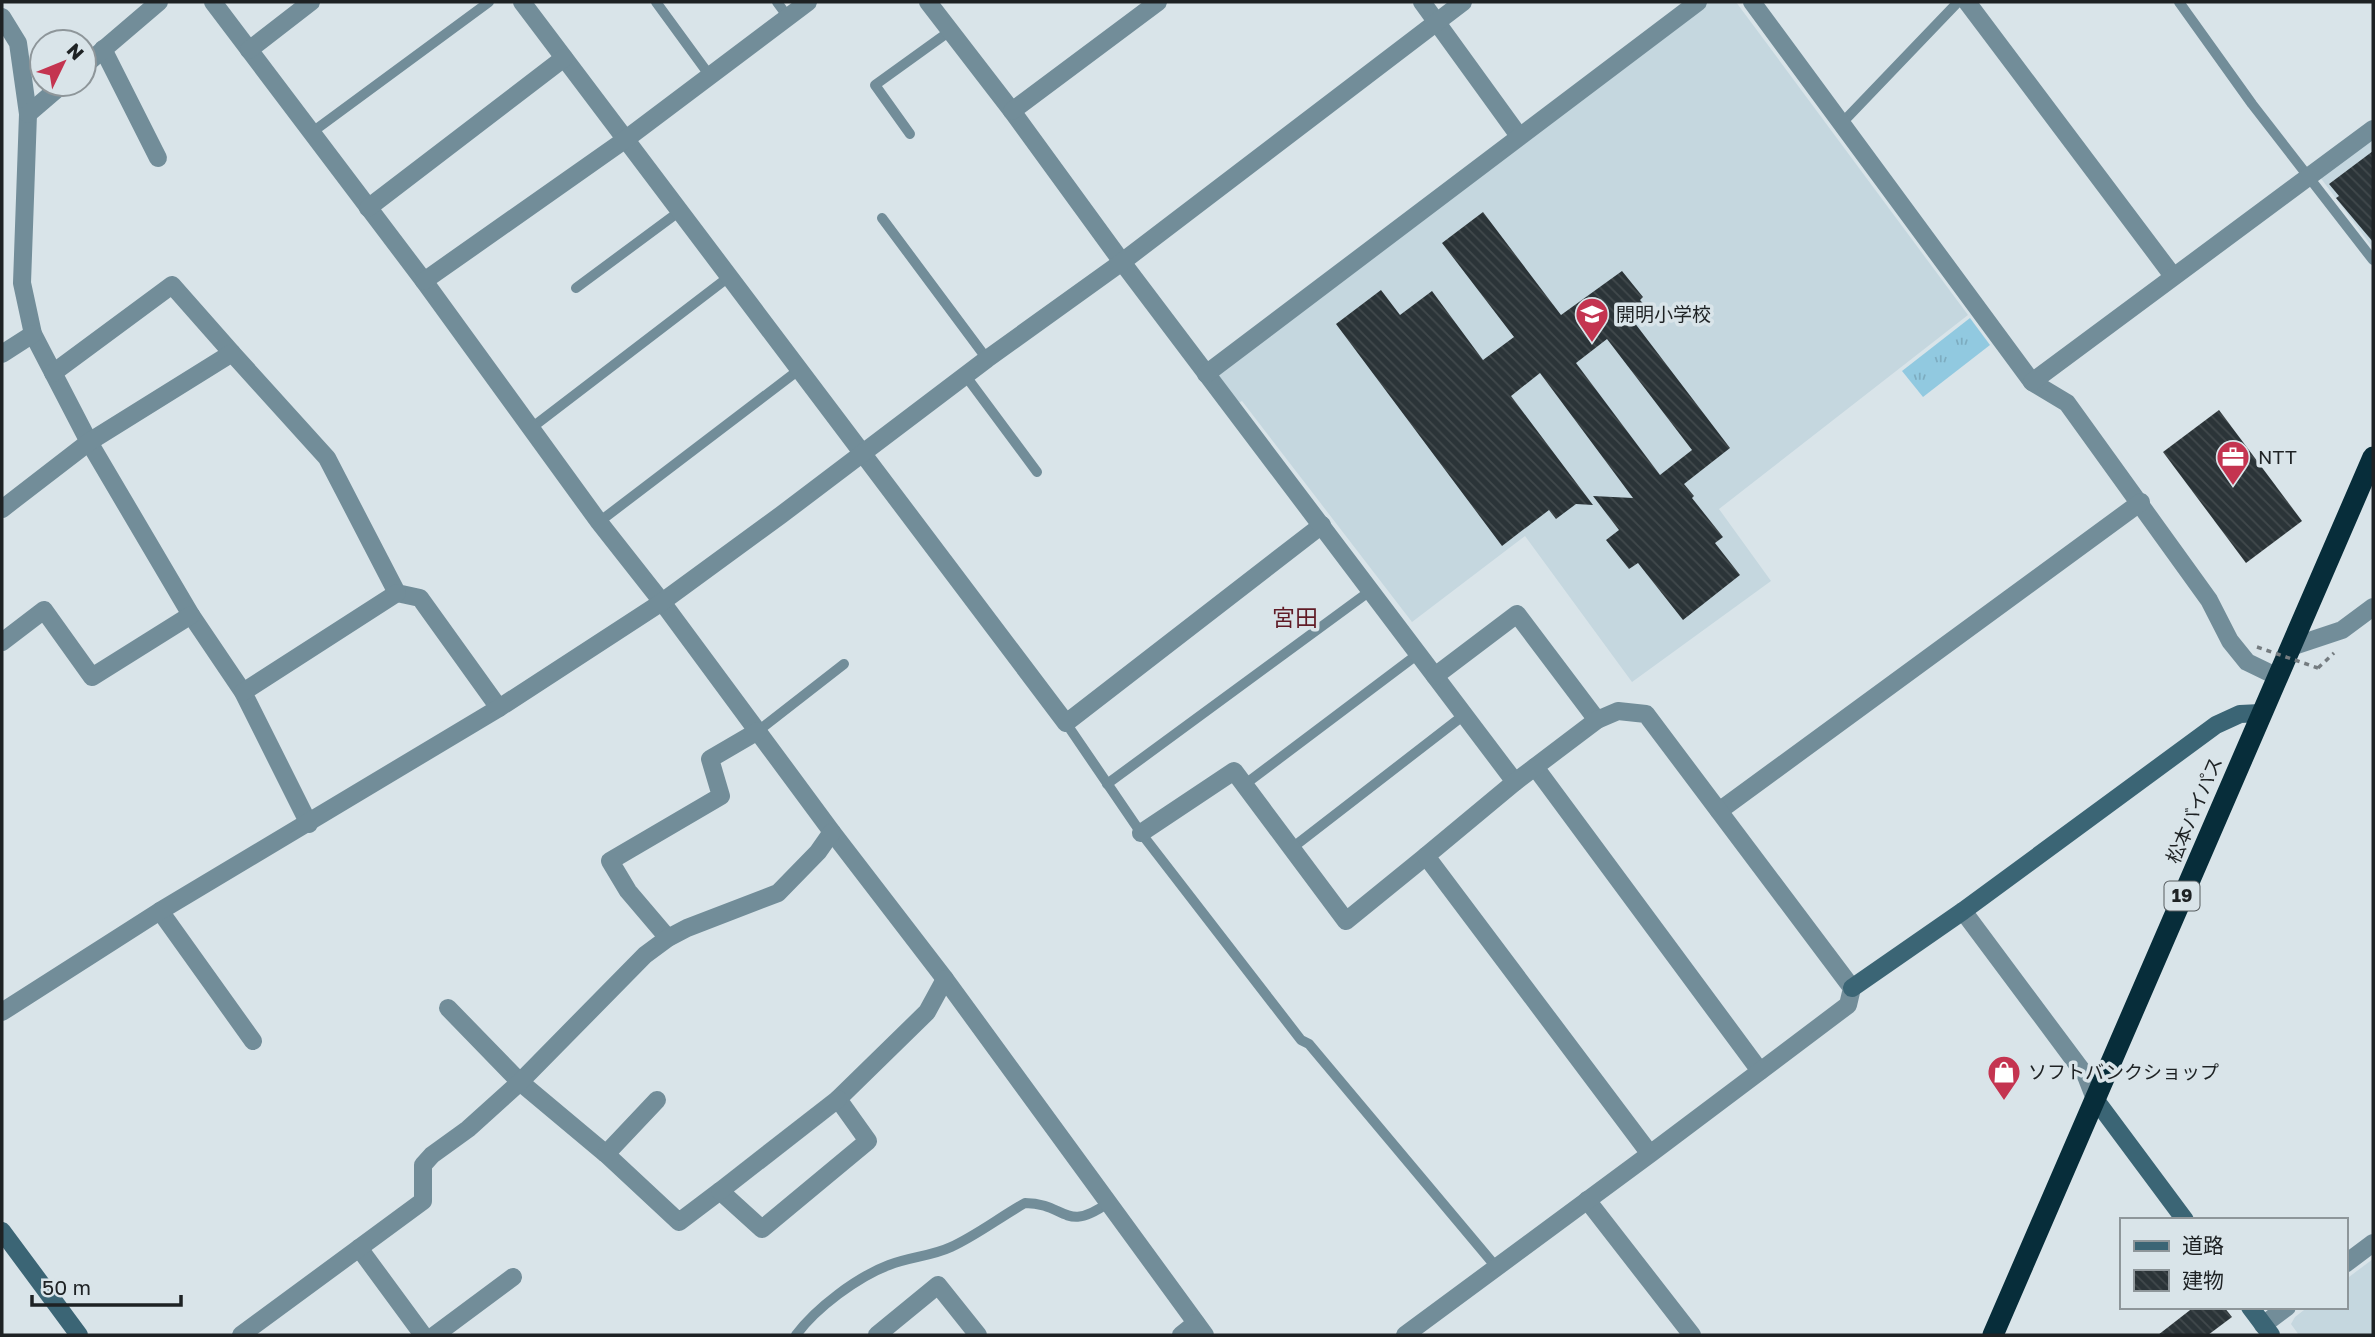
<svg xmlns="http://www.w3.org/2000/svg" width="2375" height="1337" viewBox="0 0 2375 1337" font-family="'Golos Text','Noto Sans JP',sans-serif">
<defs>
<pattern id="park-tufts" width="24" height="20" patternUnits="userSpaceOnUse" patternTransform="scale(1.75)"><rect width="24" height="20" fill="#91c9e0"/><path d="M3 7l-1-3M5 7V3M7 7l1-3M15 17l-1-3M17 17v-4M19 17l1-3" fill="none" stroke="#7dacc0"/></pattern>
<pattern id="building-back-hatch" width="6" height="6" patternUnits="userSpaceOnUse" patternTransform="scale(1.75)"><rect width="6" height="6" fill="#2b3438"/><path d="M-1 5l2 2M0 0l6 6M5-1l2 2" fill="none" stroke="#41494c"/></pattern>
</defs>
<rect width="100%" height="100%" fill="#d9e4e9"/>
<g fill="#c5d7df">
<polygon points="1706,2 1736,2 1968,315 1719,509 1771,581 1632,682 1525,536 1412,622 1242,401 1238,403 1215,374"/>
<polygon points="2373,139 2373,248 2320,177"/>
<polygon points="2373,1259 2373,1335 2299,1335 2291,1324 2295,1317 2308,1307 2345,1307 2345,1280"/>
</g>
<polygon fill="url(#park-tufts)" points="1970,318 1990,345 1923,397 1902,371"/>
<g fill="url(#building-back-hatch)" fill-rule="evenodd">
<polygon points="2373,151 2373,242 2336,198 2339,196 2329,184"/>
<path d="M 1483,212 L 1561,315 L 1622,271 L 1643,297 L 1640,300 L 1649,310 L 1634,322 L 1730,448 L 1684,484 L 1694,496 L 1692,498 L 1723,537 L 1715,543 L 1740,575 L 1683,620 L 1638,563 L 1629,569 L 1606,540 L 1619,530 L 1593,496 L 1633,498 L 1540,373 L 1511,396 L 1593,505 L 1576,504 L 1556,519 L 1549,510 L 1502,546 L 1336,324 L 1381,290 L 1400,315 L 1432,291 L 1483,360 L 1514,337 L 1442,243 ZM 1607,339 L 1692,450 L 1660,475 L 1576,363 Z"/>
<polygon points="2219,410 2302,521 2246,563 2163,452"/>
<polygon points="2194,1307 2224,1307 2232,1317 2208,1335 2158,1335"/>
</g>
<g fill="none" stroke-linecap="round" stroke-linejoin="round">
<polyline stroke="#757c80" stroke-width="3.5" stroke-dasharray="5 5" stroke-linecap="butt" points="2318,668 2334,653"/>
<g stroke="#728d99" stroke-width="10">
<polyline points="656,2 710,76"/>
<polyline points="777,2 788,17"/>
<polyline points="2179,2 2252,104 2373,260"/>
<polyline points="1842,123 1958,2"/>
<polyline points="311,133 489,2"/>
<polyline points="910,134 875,85 950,31"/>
<polyline points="882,218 987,359"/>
<polyline points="576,288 680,211"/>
<polyline points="965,375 1037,472"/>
<polyline points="530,429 730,276"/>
<polyline points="599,522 800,369"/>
<polyline points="1066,723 1141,833 1301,1040 1309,1044 1497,1268"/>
<polyline points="758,731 844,664"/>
<polyline points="1107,784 1370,591"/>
<polyline points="1244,785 1418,654"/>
<polyline points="1292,848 1464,715"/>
<path d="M 796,1335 C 816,1308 857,1277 889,1265 C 909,1257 932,1256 951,1247 C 977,1235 1000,1217 1025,1203 C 1066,1203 1064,1234 1108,1203"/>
</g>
<g stroke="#728d99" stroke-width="18">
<polyline points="213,2 424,281 599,522 662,602 832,832 945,979 1205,1335"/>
<polyline points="522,2 1066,723 1322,525"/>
<polyline points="928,2 1012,111 1122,262 1515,782"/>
<polyline points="1422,2 1519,136"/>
<polyline points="1752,2 2032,382 2067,403 2209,600 2230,641 2247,662 2278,677"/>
<polyline points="1967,2 2173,276"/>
<polyline points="2,17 18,43 28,114 22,283 33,334 89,442 191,615 243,692 309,824"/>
<polyline points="103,49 158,158"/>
<polyline points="249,50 311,2"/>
<polyline points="84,66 159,2"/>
<polyline points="1012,111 1158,2"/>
<polyline points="28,114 63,84"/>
<polyline points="368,208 564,58"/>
<polyline points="424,281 626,139 808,2"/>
<polyline points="2,354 33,334"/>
<polyline points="53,373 172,285 232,353"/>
<polyline points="1206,374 1698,2"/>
<polyline points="2032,382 2373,129"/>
<polyline points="2,509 89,442 232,353 327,458 397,593 420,598 499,708"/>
<polyline points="2,642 44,610 92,677 191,615"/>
<polyline points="2291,647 2342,630 2373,607"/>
<polyline points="1435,676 1517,614 1597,720"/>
<polyline points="243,692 397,593"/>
<polyline points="1535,767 1760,1071"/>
<polyline points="1719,811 2141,502"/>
<polyline points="1141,833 1234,771 1346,921 1426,856"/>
<polyline points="160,911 253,1041"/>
<polyline points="1963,911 2086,1076 2095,1099"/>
<polyline points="668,938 628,891 610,861 721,796 710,759 758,731"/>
<polyline points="448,1008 520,1082 606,1154 679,1222 720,1191 762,1229 868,1141 838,1099 927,1012 945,979"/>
<polyline points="2,1012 160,911 499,708 662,602 781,515 987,359 1122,262 1463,2"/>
<polyline points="606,1154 657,1100"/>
<polyline points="720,1191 838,1099"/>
<polyline points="1587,1200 1692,1335"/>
<polyline points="359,1248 423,1335"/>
<polyline points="2345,1264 2373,1243"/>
<polyline points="2263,1325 2287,1307"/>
<polyline points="241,1335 423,1201 423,1165 432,1155 468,1129 520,1082 645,955 668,938 687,928 778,893 818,852 832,832"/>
<polyline points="435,1335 513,1277"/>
<polyline points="877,1335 938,1285 978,1335"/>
<polyline points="1181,1335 1196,1323"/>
<polyline points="1405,1335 1650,1154 1848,1005 1852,988 1646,714 1618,711 1597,720 1515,782 1426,856 1650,1154"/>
</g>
<g stroke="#3b6575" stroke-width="18">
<polyline points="1852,988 1963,911 2216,725 2240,714 2261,713"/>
<polyline points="2095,1099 2185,1220"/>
<polyline points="2,1231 79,1335"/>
<polyline points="2250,1307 2271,1335"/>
</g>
<polyline stroke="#072d3a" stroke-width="21" points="1993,1335 2373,457"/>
<polyline stroke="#757c80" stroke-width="3.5" stroke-dasharray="5 5" stroke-linecap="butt" points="2257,647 2318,668"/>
</g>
<defs>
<symbol id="school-pin" viewBox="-11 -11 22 30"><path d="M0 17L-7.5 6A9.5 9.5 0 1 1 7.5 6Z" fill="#c43450" stroke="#d9e4e9"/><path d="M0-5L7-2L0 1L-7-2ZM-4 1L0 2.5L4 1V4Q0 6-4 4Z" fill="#fff"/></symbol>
<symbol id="office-pin" viewBox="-11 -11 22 30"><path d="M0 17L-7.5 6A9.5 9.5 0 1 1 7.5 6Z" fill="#c43450" stroke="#d9e4e9"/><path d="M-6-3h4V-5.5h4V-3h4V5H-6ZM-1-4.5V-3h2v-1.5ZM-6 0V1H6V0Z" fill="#fff"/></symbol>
<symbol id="shop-pin" viewBox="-11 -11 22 30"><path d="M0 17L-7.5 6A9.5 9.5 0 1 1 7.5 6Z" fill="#c43450" stroke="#d9e4e9"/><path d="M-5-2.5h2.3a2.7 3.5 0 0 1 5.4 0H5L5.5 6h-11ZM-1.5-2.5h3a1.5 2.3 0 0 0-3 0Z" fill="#fff"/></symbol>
</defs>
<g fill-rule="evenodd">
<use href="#school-pin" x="1573" y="295" width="38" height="52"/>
<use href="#office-pin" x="2214" y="438" width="38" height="52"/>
<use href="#shop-pin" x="1985" y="1053" width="38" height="52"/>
</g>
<g text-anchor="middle" stroke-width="7" stroke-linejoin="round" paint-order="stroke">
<rect fill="#d9e4e9" stroke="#565c5f" stroke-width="2" x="2164.5" y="881.5" width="35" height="29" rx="5"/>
<g font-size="18" font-weight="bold" fill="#1e2224">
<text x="2182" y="902">19</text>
</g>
<g font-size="19" fill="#1e2224" stroke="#d9e4e9" text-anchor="start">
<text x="1616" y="321">開明小学校</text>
<text x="2258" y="464">NTT</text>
<text x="2028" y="1079">ソフトバンクショップ</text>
</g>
<g font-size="19" fill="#1e2224" stroke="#d9e4e9">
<text transform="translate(2194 810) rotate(-67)" y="7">松本バイパス</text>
</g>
<g font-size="23" fill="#601b26" stroke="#d9e4e9">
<text x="1295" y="626">宮田</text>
</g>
</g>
<rect width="2375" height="1337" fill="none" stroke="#1e2224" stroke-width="7"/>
<rect x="2120" y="1218" width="228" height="91" fill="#d9e4e9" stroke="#8e969a" stroke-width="2"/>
<rect x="2134" y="1241" width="35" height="10" fill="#3b6575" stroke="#8e969a" stroke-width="2"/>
<text x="2182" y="1253" font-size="21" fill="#1e2224">道路</text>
<rect x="2134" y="1270" width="35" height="21" fill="url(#building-back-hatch)" stroke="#8e969a" stroke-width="2"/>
<text x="2182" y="1288" font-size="21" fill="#1e2224">建物</text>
<g transform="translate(63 63) rotate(47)"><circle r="33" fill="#d9e4e9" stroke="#8e969a" stroke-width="2"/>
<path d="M0-5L12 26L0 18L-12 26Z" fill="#c43450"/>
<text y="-10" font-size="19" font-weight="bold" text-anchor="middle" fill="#1e2224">N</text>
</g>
<path d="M32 1295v10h149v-10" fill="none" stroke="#1e2224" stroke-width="3.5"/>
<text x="42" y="1295" font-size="21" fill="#1e2224" stroke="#d9e4e9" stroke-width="5" paint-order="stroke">50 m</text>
</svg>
